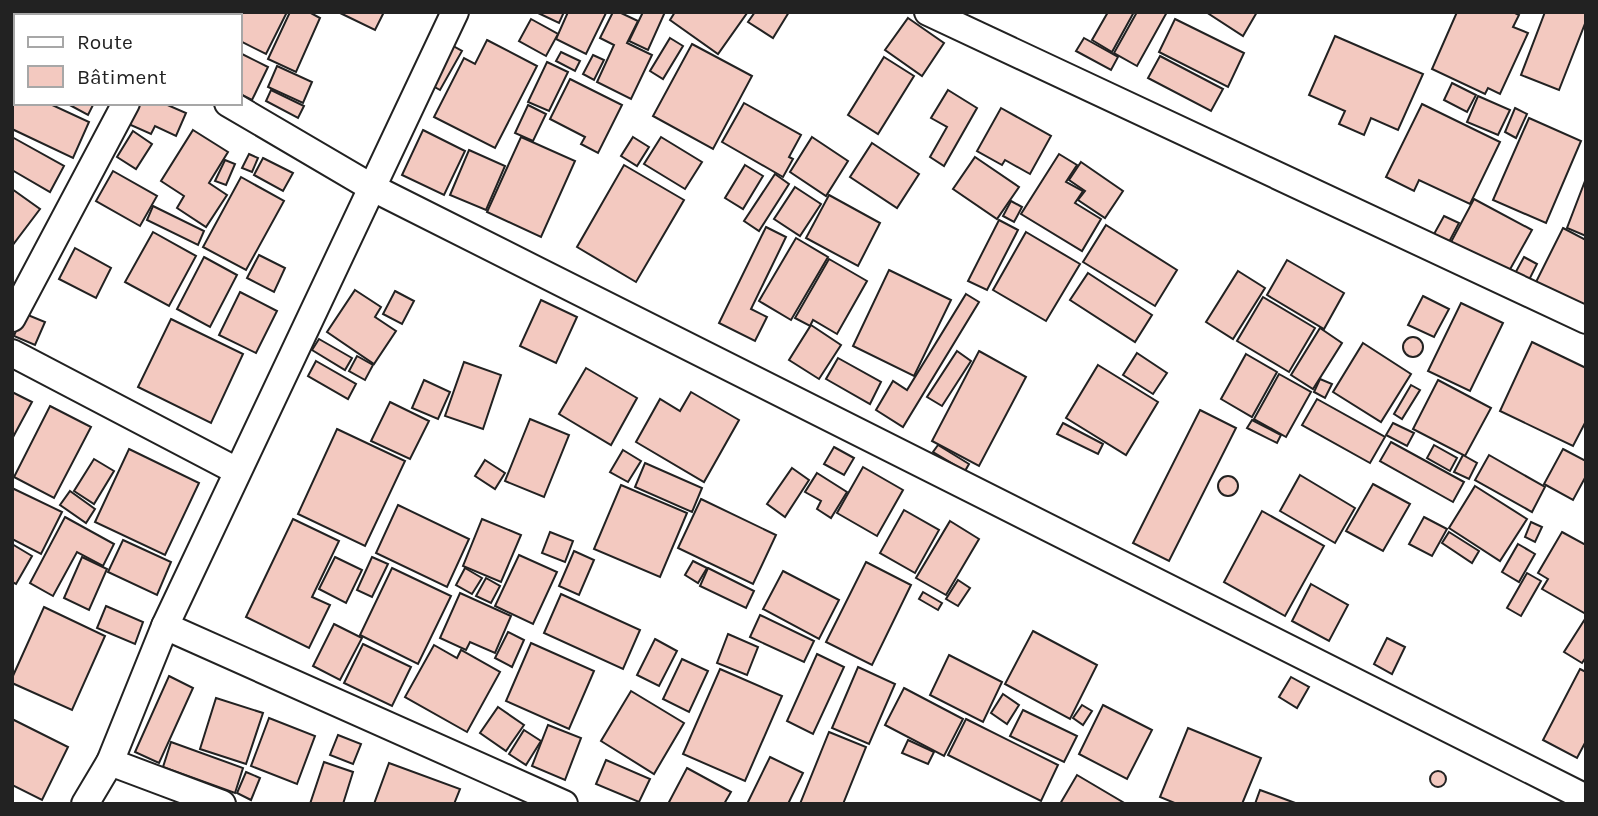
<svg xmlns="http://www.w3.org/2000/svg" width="1598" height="816" viewBox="0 0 1598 816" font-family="Karla,sans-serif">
<rect width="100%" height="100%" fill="#fff"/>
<g fill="#f3c9c0" stroke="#222" stroke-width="2">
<polygon points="71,12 104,12 103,16 79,16"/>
<polygon points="111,12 135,12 143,16 109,16"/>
<polygon points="190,12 227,12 225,16 189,16"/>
<polygon points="241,12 287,12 266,54 240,41"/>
<polygon points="290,12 309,12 320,18 296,72 268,59"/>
<polygon points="338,12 384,12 375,30"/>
<polygon points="536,12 564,12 559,23"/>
<polygon points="568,12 606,13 586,54 556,39"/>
<polygon points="613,12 619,12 638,21 627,43 652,55 631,99 597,82 614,45 600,38"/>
<polygon points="643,12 665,12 648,50 629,41"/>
<polygon points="675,12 746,12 747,13 718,54 670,20"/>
<polygon points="755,12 789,12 773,38 748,22"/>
<polygon points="1108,12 1134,12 1112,52 1092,40"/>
<polygon points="1137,12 1167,12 1137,66 1114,53"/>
<polygon points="1206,12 1257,12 1243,36"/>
<polygon points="1457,12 1513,12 1519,15 1513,27 1528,33 1500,94 1488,88 1485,94 1432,69"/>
<polygon points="1545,12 1586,12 1586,21 1559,90 1521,75"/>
<polygon points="908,18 944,43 922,76 885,50"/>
<polygon points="531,19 558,34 546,56 519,41"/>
<polygon points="1175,19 1244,53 1228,87 1159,52"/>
<polygon points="13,27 16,29 16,50 12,48"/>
<polygon points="1335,36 1423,74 1398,130 1371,118 1364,135 1339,124 1345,111 1309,95"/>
<polygon points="670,38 683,46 663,79 650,71"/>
<polygon points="1084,38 1118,57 1111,70 1076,51"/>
<polygon points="487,40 537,66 495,148 434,117 464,58 475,64"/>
<polygon points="446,42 462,51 440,90 424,81"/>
<polygon points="692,44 752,76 713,149 653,116"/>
<polygon points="561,52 580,61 575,71 556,61"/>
<polygon points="12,53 16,55 16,77 12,75"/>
<polygon points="240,53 268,67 252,100 240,94"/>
<polygon points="593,55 604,60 594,80 583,74"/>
<polygon points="1160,56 1223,89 1211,111 1148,78"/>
<polygon points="884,57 914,76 878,134 848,115"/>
<polygon points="547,62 568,72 549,111 528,102"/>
<polygon points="277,66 312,82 303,103 268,87"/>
<polygon points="570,79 622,105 598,153 581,144 585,137 550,119"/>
<polygon points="1452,83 1476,95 1467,112 1444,100"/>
<polygon points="12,87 16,89 16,103 48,103 89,122 73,158 12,129"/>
<polygon points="271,90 304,106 298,118 266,101"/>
<polygon points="948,90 977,108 944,166 930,157 947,127 931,118"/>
<polygon points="1478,96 1510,110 1498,135 1467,122"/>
<polygon points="66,103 94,103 88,115"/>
<polygon points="132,103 163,103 186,113 176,136 155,126 151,134 124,122"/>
<polygon points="744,103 801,135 789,157 793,159 783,177 722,142"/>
<polygon points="1422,104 1500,142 1470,204 1419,180 1414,191 1386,177"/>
<polygon points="528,105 546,114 533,141 515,133"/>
<polygon points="1001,108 1051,136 1030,174 1005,160 1002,165 977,151"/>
<polygon points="1515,108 1527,114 1516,138 1505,132"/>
<polygon points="1529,118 1581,141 1546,223 1493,200"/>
<polygon points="193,130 228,152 209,183 227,195 206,227 177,208 184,196 161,181"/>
<polygon points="423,130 465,151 444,195 402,175"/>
<polygon points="133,131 152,144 136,169 117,157"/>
<polygon points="12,137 64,166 50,192 12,170"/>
<polygon points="521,137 575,161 541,237 487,212"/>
<polygon points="633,137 649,147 637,166 621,156"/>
<polygon points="661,137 702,162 685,189 644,164"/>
<polygon points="812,137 848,161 826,196 790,172"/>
<polygon points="872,143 919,174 897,208 850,177"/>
<polygon points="469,150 505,166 486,210 450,195"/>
<polygon points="249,154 258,158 252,172 242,168"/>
<polygon points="1059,154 1077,165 1066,182 1083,191 1075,203 1101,219 1082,251 1021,214"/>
<polygon points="975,157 1019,187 997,219 953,189"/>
<polygon points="263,158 293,173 283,191 254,175"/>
<polygon points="225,160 235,164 226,185 215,181"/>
<polygon points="1081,162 1123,191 1105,218 1078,200 1085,191 1069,180"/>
<polygon points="624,165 684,200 636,282 577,247"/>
<polygon points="745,165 763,176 743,209 725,198"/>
<polygon points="113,171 157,196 140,226 96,201"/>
<polygon points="775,174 789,184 759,231 744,221"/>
<polygon points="241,177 284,201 246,270 203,247"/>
<polygon points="1585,181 1586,181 1586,236 1567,228"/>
<polygon points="795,187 821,204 800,236 774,219"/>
<polygon points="12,189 40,209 12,246"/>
<polygon points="829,195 880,223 858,266 806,238"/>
<polygon points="1474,199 1532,230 1508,273 1451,242"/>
<polygon points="1011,201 1022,207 1014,222 1003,216"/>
<polygon points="153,206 204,231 198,245 147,220"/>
<polygon points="1444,216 1459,223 1449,242 1434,234"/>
<polygon points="999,220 1018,230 987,290 968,281"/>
<polygon points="1106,225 1177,270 1155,306 1083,262"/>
<polygon points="766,227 786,237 751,309 767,317 755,341 719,323"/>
<polygon points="1563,228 1586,240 1586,307 1536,282"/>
<polygon points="153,232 196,256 169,306 125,282"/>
<polygon points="1026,232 1080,264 1046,321 993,290"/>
<polygon points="796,238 828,257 791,320 759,301"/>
<polygon points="75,248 111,268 96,298 59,279"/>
<polygon points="259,255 285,268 274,292 247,278"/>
<polygon points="204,257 237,275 210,327 177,309"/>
<polygon points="1524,257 1537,264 1527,284 1513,277"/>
<polygon points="829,259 867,281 837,334 813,320 810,326 795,318"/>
<polygon points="1287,260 1344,293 1324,329 1267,295"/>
<polygon points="889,270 951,300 914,376 853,346"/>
<polygon points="1238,271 1265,288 1233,339 1206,322"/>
<polygon points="1088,273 1152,315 1135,342 1070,300"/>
<polygon points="355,290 381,307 375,317 396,331 374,364 327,332"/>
<polygon points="395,291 414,301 402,324 383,314"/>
<polygon points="240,292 277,311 256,353 219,335"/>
<polygon points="966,294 979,302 903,427 876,410 893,381 907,390"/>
<polygon points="1423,296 1449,309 1434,337 1408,325"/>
<polygon points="1263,297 1315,328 1289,372 1237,341"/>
<polygon points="541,300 577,317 556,363 520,346"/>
<polygon points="1461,303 1503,323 1470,391 1428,371"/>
<polygon points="23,313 45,322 35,345 14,336"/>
<polygon points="171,319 243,354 211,423 138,387"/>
<polygon points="811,325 841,345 819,379 789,360"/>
<polygon points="1320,328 1342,343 1313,389 1291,375"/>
<circle cx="1413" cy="347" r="10"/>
<polygon points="319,339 352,358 345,370 312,350"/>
<polygon points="1532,342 1586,368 1586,421 1573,446 1500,411"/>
<polygon points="1363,343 1411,374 1381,422 1333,392"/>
<polygon points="957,351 971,361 942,406 927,397"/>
<polygon points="979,351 1026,377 979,466 932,441"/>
<polygon points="1137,353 1167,373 1153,394 1123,375"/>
<polygon points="1246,354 1277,372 1252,417 1221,399"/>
<polygon points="357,356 373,365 365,380 349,371"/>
<polygon points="838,358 881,382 870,404 826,379"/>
<polygon points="316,361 356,384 348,399 308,376"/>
<polygon points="464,362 501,375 483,429 445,416"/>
<polygon points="1098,365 1158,402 1126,455 1066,418"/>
<polygon points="586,368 637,398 611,445 559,414"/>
<polygon points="1279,374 1311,392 1286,437 1254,419"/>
<polygon points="1320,379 1332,384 1325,398 1314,392"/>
<polygon points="424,380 450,392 438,419 412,408"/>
<polygon points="1438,380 1491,408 1465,456 1413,429"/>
<polygon points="1411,385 1420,390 1402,419 1394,414"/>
<polygon points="12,392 32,402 12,439"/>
<polygon points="691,392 739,420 704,482 636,442 660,399 680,411"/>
<polygon points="1317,399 1385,437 1370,463 1302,425"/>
<polygon points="390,402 429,421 410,459 371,441"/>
<polygon points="50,406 91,427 54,498 14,477"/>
<polygon points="1200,410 1236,428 1169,561 1133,543"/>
<polygon points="530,419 569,435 544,497 505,481"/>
<polygon points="1252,420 1281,435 1277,443 1247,428"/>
<polygon points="1063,423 1103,444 1098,454 1057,434"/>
<polygon points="1393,423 1414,433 1407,446 1386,435"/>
<polygon points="337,429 405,461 365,546 298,514"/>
<polygon points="1391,442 1464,482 1453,502 1380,461"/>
<polygon points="938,445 969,464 965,471 933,452"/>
<polygon points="1434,445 1457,458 1450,471 1427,458"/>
<polygon points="834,447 854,458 844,475 824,464"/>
<polygon points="129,449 199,483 165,555 95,522"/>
<polygon points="1563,449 1586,461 1586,476 1573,500 1544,484"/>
<polygon points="623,450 641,461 628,482 610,472"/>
<polygon points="1463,455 1477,463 1469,479 1454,472"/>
<polygon points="1489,455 1545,487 1532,512 1475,480"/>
<polygon points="94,459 114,471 94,504 74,491"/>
<polygon points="485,460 505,473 495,489 475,476"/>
<polygon points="645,463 702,488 692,512 635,487"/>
<polygon points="863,467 903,490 877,536 837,513"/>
<polygon points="792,468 809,480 785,517 767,504"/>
<polygon points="817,473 847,492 831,518 817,509 821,501 805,492"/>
<polygon points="1300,475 1355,508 1335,543 1280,511"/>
<circle cx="1228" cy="486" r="10"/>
<polygon points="1373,484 1410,504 1383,551 1346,531"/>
<polygon points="621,485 687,513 660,577 594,549"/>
<polygon points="1475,486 1527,519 1500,561 1449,528"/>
<polygon points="12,488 62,512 41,554 12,539"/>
<polygon points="70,491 95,509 86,523 60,505"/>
<polygon points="701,499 776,535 753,584 678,548"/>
<polygon points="398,505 469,539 447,587 376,553"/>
<polygon points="904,510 939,530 915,573 880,553"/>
<polygon points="1262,511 1324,546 1285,616 1224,582"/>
<polygon points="65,517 114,544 103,566 77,552 53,596 30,583"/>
<polygon points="1424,517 1447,529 1432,556 1409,544"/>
<polygon points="293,519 339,541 312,597 330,605 309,648 246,617"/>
<polygon points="482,519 521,535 501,582 463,566"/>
<polygon points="950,521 979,539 946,595 916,578"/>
<polygon points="1531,522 1542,527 1535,542 1525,537"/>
<polygon points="550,532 573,541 565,562 542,553"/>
<polygon points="1449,532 1479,551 1472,563 1442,543"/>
<polygon points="1562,532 1586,545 1586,614 1542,589 1548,579 1538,573"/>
<polygon points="123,540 171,562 157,595 108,572"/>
<polygon points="12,544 32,556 16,584 12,582"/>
<polygon points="1518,544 1535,554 1519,582 1502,572"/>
<polygon points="574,551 594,560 579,595 559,586"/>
<polygon points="519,555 557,572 533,624 495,606"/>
<polygon points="82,557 107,569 89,610 64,598"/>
<polygon points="335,557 362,570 346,603 319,589"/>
<polygon points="372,557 388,564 372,597 357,590"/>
<polygon points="693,561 707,568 698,583 685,575"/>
<polygon points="866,562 911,585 872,665 826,642"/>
<polygon points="392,568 451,596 418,664 360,635"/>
<polygon points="465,568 482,578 472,594 456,585"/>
<polygon points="708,568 754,591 746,608 700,586"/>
<polygon points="783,571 839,600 819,639 763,609"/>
<polygon points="1527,573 1541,581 1521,616 1507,608"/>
<polygon points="486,578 500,586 491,603 476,596"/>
<polygon points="958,580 970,588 958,606 946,599"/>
<polygon points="1311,584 1348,605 1329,641 1292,621"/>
<polygon points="923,592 942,603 938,610 919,599"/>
<polygon points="460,593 511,616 495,653 470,642 466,650 440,638"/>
<polygon points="561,594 640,630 623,669 544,633"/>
<polygon points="106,606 143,622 135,644 97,628"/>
<polygon points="44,607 105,636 72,710 12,683 12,678"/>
<polygon points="760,615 814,641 804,662 750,637"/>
<polygon points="1585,619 1586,657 1582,663 1564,652"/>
<polygon points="334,624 362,638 340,680 313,666"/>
<polygon points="1033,631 1097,665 1070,719 1005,684"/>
<polygon points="508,632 524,640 512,667 495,658"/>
<polygon points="728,634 758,647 747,675 717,663"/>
<polygon points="1387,638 1405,647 1392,674 1374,664"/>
<polygon points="655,639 677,651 659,686 637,675"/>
<polygon points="531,643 594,671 569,729 506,701"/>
<polygon points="363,644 411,667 392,706 344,683"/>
<polygon points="434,645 457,658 461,650 500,672 467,732 405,697"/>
<polygon points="817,654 844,667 813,734 787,721"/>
<polygon points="949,655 1002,682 983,722 930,695"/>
<polygon points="682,659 708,671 689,712 663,699"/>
<polygon points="858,667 895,684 869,744 832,728"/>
<polygon points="720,669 782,696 745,781 683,754"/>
<polygon points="1580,669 1586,672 1586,741 1577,758 1543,740"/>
<polygon points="169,676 193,688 159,763 135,752"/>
<polygon points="1291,677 1309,687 1297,708 1279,697"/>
<polygon points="904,688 963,719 944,756 885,725"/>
<polygon points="631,691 684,723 654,774 601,741"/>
<polygon points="1003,694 1019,705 1007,724 991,713"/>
<polygon points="216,698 263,713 246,764 200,749"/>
<polygon points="1082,705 1092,711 1083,725 1073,718"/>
<polygon points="1103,705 1152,730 1127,779 1079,754"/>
<polygon points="498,707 524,725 506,751 480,733"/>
<polygon points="1023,710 1077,736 1064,762 1010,736"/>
<polygon points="269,718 315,736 297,784 251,766"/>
<polygon points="12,719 68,747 42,800 12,785"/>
<polygon points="966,719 1058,765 1041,801 948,755"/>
<polygon points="548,725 581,738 565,780 532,766"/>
<polygon points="1188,728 1261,758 1242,804 1177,804 1160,797"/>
<polygon points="524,730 541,741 526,765 509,754"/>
<polygon points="829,732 866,747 843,804 800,804"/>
<polygon points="338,735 361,744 353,764 330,755"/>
<polygon points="908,740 934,752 928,764 902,753"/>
<polygon points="171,742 243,768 235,793 163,767"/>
<polygon points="770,757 803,773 788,804 747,804"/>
<polygon points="606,760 650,779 639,802 596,784"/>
<polygon points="324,762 353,772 343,804 310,804"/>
<polygon points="389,763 460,789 454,804 374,804"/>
<polygon points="687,768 731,792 724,804 668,804"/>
<circle cx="1438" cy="779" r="8"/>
<polygon points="246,772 260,778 251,800 237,793"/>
<polygon points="1077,775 1126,804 1060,804"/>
<polygon points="1260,790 1298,804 1255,804"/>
</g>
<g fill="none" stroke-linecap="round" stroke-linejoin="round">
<defs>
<g id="street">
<polyline points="54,12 61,16"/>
<polyline points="928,12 1586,320"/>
<polyline points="168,16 170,12"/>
<polyline points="228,103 371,187 1586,798"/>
<polyline points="12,318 126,103"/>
<polyline points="12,353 237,471"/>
<polyline points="165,626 564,804"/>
<polyline points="110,762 222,804"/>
<polyline points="85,804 110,762 165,626 455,12"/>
</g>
</defs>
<use href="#street" stroke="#222" stroke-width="30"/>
<use href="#street" stroke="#fff" stroke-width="26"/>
</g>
<rect width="1598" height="816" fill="none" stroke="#222222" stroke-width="28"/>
<rect x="14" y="14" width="228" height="91" fill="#ffffff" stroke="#a7a7a7" stroke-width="2"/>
<rect x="28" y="37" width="35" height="10" fill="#ffffff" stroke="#a7a7a7" stroke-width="2"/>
<text x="77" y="49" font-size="21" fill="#222222">Route</text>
<rect x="28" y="66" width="35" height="21" fill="#f3c9c0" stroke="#a7a7a7" stroke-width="2"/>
<text x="77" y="84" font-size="21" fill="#222222">Bâtiment</text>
</svg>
